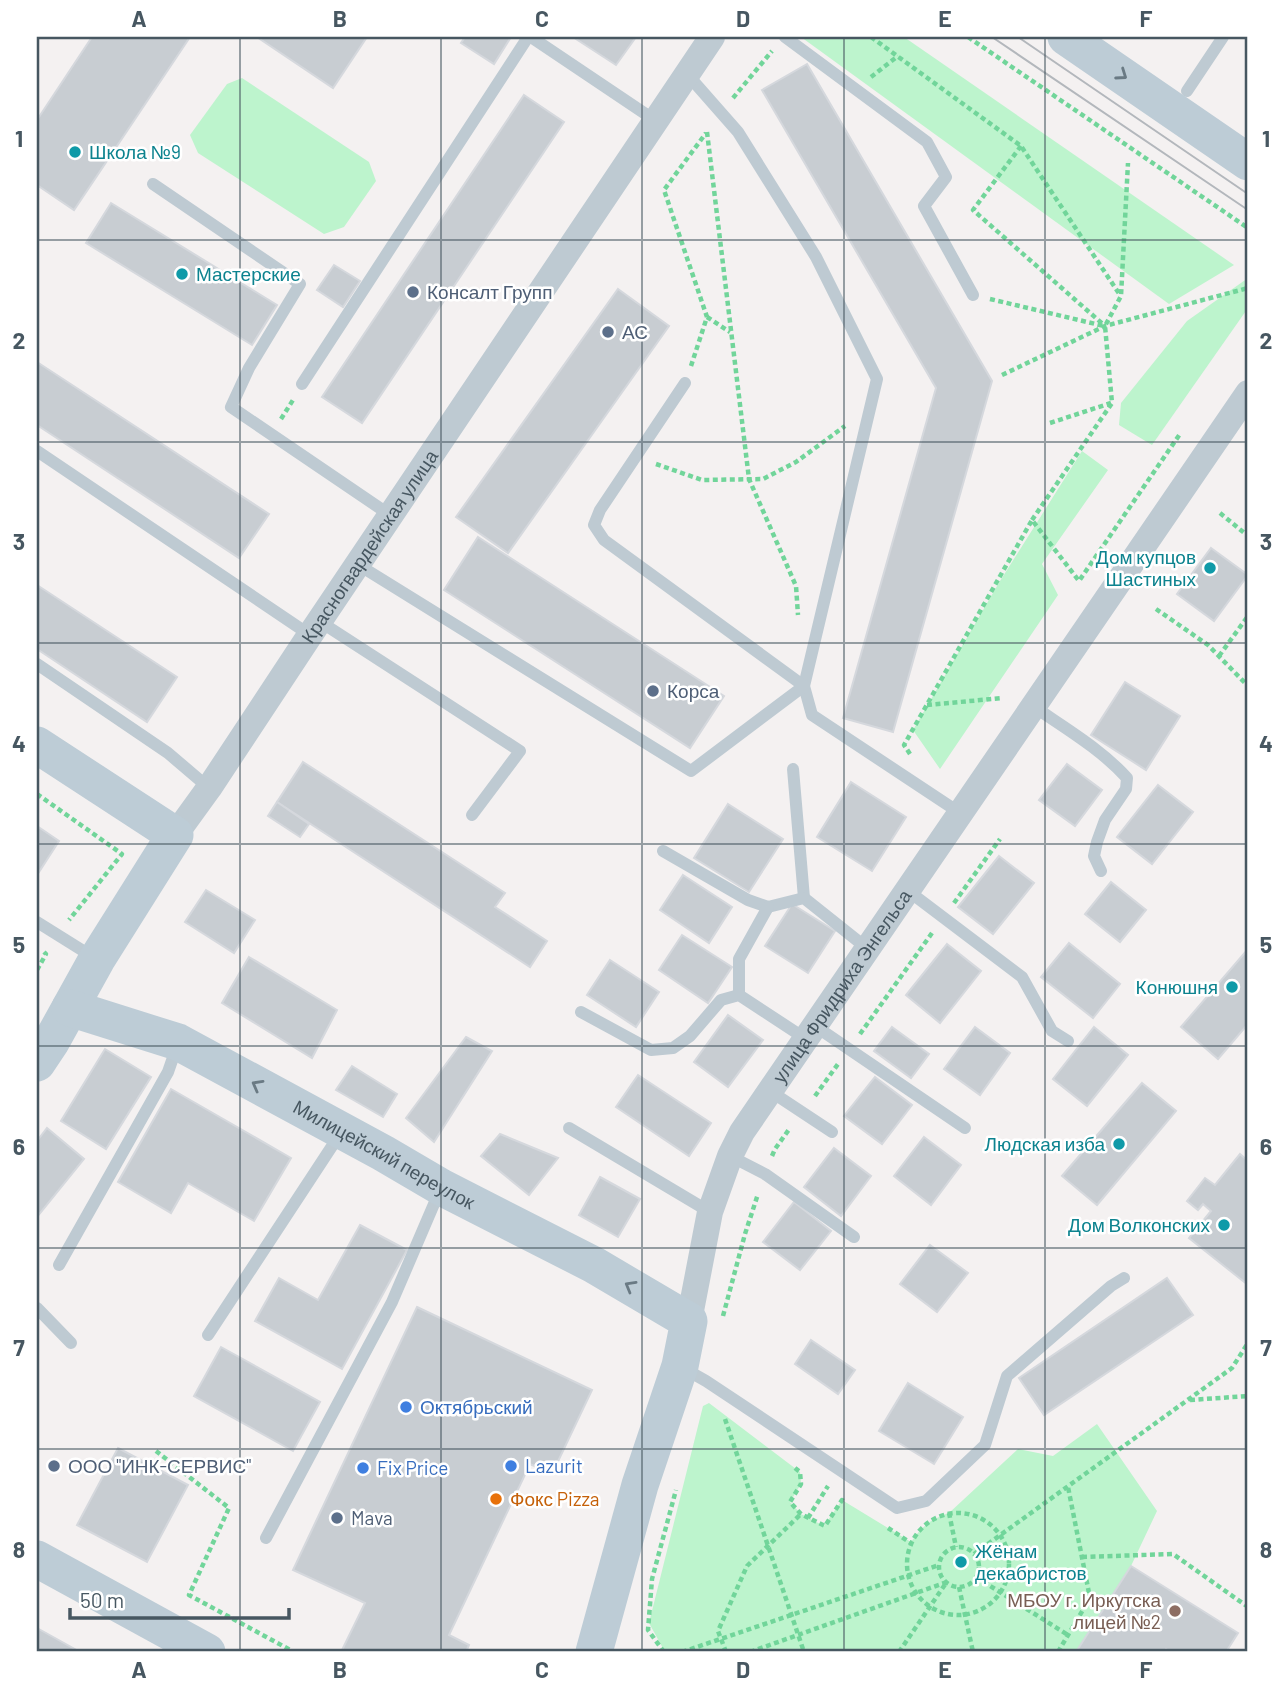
<svg xmlns="http://www.w3.org/2000/svg" width="1285" height="1689" viewBox="0 0 1285 1689" font-family="Barlow,sans-serif">
<rect width="100%" height="100%" fill="#f4f1f1"/>
<g fill="#bdf4cd">
<polygon points="801,37 904,37 1234,265 1169,304"/>
<polygon points="242,78 369,162 376,181 344,227 324,234 198,153 190,135 227,84"/>
<polygon points="1248,278 1248,308 1152,445 1119,425 1121,403 1187,321"/>
<polygon points="1082,451 1108,470 1042,564 1058,595 940,769 913,730 1000,581"/>
<path d="M 709,1403 L 800,1472 L 801,1484 L 790,1502 L 801,1514 L 824,1526 L 842,1500 L 911,1542 C 921,1527 931,1519 949,1513 L 1018,1449 L 1053,1456 L 1097,1424 L 1157,1511 L 1131,1566 L 1076,1652 L 665,1652 L 649,1623 L 703,1406 Z"/>
</g>
<g fill="#c8cdd2" stroke="#d5d8dd" stroke-width="2">
<polygon points="92,37 190,37 74,210 37,185 37,120"/>
<polygon points="257,37 367,37 333,88"/>
<polygon points="465,37 511,37 494,64 461,43"/>
<polygon points="573,37 636,37 616,65"/>
<polygon points="807,64 992,381 893,732 843,718 936,388 762,90"/>
<polygon points="524,95 564,122 362,423 322,397"/>
<polygon points="111,203 277,305 252,345 86,243"/>
<polygon points="334,265 360,281 343,307 317,290"/>
<polygon points="618,289 669,326 508,553 456,517"/>
<polygon points="37,362 269,514 239,558 37,425"/>
<polygon points="478,537 724,696 690,748 444,590"/>
<polygon points="1211,548 1248,575 1214,621 1177,594"/>
<polygon points="37,585 177,677 147,722 37,649"/>
<polygon points="1125,682 1180,716 1146,770 1091,735"/>
<polygon points="303,762 505,893 495,907 547,941 530,967 277,802"/>
<polygon points="1067,764 1102,790 1075,826 1039,800"/>
<polygon points="851,782 906,817 872,871 817,837"/>
<polygon points="1158,785 1193,812 1152,864 1117,837"/>
<polygon points="277,802 309,824 300,837 268,816"/>
<polygon points="728,804 783,839 749,892 694,858"/>
<polygon points="37,826 59,841 37,875"/>
<polygon points="999,856 1034,883 993,934 958,907"/>
<polygon points="683,875 732,907 709,943 660,910"/>
<polygon points="1111,882 1146,910 1120,942 1085,914"/>
<polygon points="206,890 255,920 234,953 185,922"/>
<polygon points="792,904 835,931 808,973 765,946"/>
<polygon points="682,935 732,967 708,1003 659,970"/>
<polygon points="1069,943 1120,984 1093,1018 1041,977"/>
<polygon points="947,944 981,971 940,1023 906,995"/>
<polygon points="1248,949 1248,1024 1218,1059 1181,1027"/>
<polygon points="249,957 337,1010 312,1058 222,1003"/>
<polygon points="610,960 659,992 636,1027 587,995"/>
<polygon points="728,1015 763,1040 728,1087 694,1062"/>
<polygon points="892,1027 929,1054 911,1078 874,1051"/>
<polygon points="975,1027 1010,1053 980,1095 944,1069"/>
<polygon points="1094,1027 1128,1055 1087,1106 1053,1079"/>
<polygon points="466,1037 492,1051 434,1142 406,1118"/>
<polygon points="105,1049 151,1077 106,1149 61,1121"/>
<polygon points="352,1066 397,1094 383,1117 336,1090"/>
<polygon points="638,1075 711,1123 689,1156 616,1107"/>
<polygon points="875,1077 912,1105 882,1144 844,1116"/>
<polygon points="1142,1083 1176,1111 1097,1205 1062,1176"/>
<polygon points="171,1089 291,1158 254,1221 188,1183 171,1213 118,1182"/>
<polygon points="47,1128 84,1159 37,1217 37,1141"/>
<polygon points="500,1134 558,1158 529,1195 481,1156"/>
<polygon points="924,1137 961,1165 931,1205 894,1176"/>
<polygon points="834,1148 871,1176 841,1216 804,1187"/>
<polygon points="1240,1154 1248,1161 1248,1285 1189,1238 1211,1211 1203,1204 1198,1210 1187,1201 1205,1178 1215,1185"/>
<polygon points="600,1177 640,1199 618,1237 579,1215"/>
<polygon points="794,1202 831,1231 800,1270 763,1242"/>
<polygon points="360,1225 407,1250 342,1369 255,1321 279,1278 318,1300"/>
<polygon points="930,1245 968,1273 937,1312 900,1284"/>
<polygon points="1167,1278 1193,1315 1044,1415 1019,1378"/>
<polygon points="417,1307 592,1390 552,1474 530,1464 449,1635 469,1645 466,1652 346,1652 342,1650 365,1603 293,1570"/>
<polygon points="811,1340 855,1370 838,1394 795,1364"/>
<polygon points="221,1347 320,1402 293,1451 194,1396"/>
<polygon points="908,1383 963,1417 934,1464 879,1431"/>
<polygon points="118,1448 188,1485 147,1562 77,1525"/>
<polygon points="1131,1566 1238,1633 1226,1652 1171,1652 1166,1649 1164,1652 1076,1652"/>
<polygon points="37,1628 80,1652 37,1652"/>
</g>
<g fill="none" stroke-linecap="round" stroke-linejoin="round">
<g stroke="#71d59a" stroke-width="4.5" stroke-dasharray="5 3.5" stroke-linecap="butt">
<polyline points="871,37 1021,146 1120,295"/>
<polyline points="968,37 1248,228"/>
<polyline points="871,77 898,56"/>
<polyline points="733,98 772,51"/>
<polyline points="707,132 749,479 796,586 798,615"/>
<polyline points="1021,146 973,210 1105,326"/>
<polyline points="990,299 1104,326"/>
<polyline points="707,317 730,332"/>
<polyline points="691,366 707,317 664,190 706,133"/>
<polyline points="1002,375 1105,326 1248,288"/>
<polyline points="281,419 293,400"/>
<polyline points="1050,423 1111,403"/>
<polyline points="656,464 702,480 763,479 796,462 845,426"/>
<polyline points="1220,513 1248,536"/>
<polyline points="1032,520 1112,403 1105,326 1121,296 1128,163"/>
<polyline points="1156,609 1208,645 1248,686"/>
<polyline points="1219,656 1248,616"/>
<polyline points="927,705 1003,698"/>
<polyline points="910,754 904,745 1032,520 1079,581 1180,434"/>
<polyline points="37,794 122,854 69,920"/>
<polyline points="954,903 1000,839"/>
<polyline points="37,970 46,954 44,952"/>
<polyline points="860,1034 932,933"/>
<polyline points="815,1096 838,1064"/>
<polyline points="772,1156 775,1149 790,1128"/>
<polyline points="723,1316 745,1234 758,1194"/>
<polyline points="1190,1400 1248,1396"/>
<polyline points="725,1419 804,1652"/>
<polyline points="156,1451 229,1508 189,1595 294,1652"/>
<polyline points="795,1468 800,1472 801,1484 790,1502 801,1514 825,1526 842,1500 845,1502"/>
<circle cx="958" cy="1564" r="51"/>
<polyline points="949,1513 956,1547"/>
<polyline points="808,1518 828,1486"/>
<polyline points="888,1528 911,1543"/>
<circle cx="959" cy="1567" r="20"/>
<polyline points="974,1554 1232,1368 1248,1343"/>
<polyline points="1082,1557 1173,1554 1248,1607"/>
<polyline points="976,1577 1068,1635"/>
<polyline points="959,1587 973,1652"/>
<polyline points="664,1652 648,1630 652,1579 676,1490"/>
<polyline points="682,1652 939,1565"/>
<polyline points="726,1652 718,1631 747,1566 801,1514"/>
<polyline points="750,1652 947,1582"/>
<polyline points="899,1652 946,1583"/>
<polyline points="1058,1652 1090,1598 1068,1487"/>
</g>
<g stroke="#becad2" stroke-width="12">
<polyline points="531,37 656,121"/>
<polyline points="785,37 927,142 946,177 924,206 973,295"/>
<polyline points="687,74 738,132 816,257 877,379 804,686 812,715 960,813"/>
<polyline points="1187,91 1223,37"/>
<polyline points="153,184 300,284 249,368 231,407 390,515"/>
<polyline points="302,384 528,37"/>
<polyline points="37,451 310,635"/>
<polyline points="357,564 691,771 804,686 604,540 594,525 600,510 685,383"/>
<polyline points="319,621 520,751 472,815"/>
<polyline points="37,664 168,753 209,788"/>
<path d="M 1033,706 C 1065,728 1101,749 1127,778 L 1126,789 L 1105,820 L 1097,842 L 1094,856 L 1101,871"/>
<polyline points="793,769 804,898"/>
<polyline points="663,851 748,900 768,907 804,898 868,949"/>
<polyline points="907,890 1022,977 1052,1031 1068,1041"/>
<polyline points="37,922 93,957"/>
<polyline points="739,995 739,959 768,907"/>
<polyline points="581,1012 651,1050 673,1048 690,1036 721,1000 739,995 806,1039"/>
<polyline points="815,1026 965,1128"/>
<polyline points="770,1091 832,1132"/>
<polyline points="569,1128 710,1212"/>
<polyline points="730,1156 765,1174 854,1237"/>
<polyline points="59,1265 168,1072 177,1046"/>
<polyline points="37,1308 71,1343"/>
<polyline points="208,1335 340,1134"/>
<polyline points="683,1368 706,1381 897,1508 926,1501 985,1445 1007,1376 1111,1286 1124,1278"/>
<polyline points="266,1538 392,1302 440,1190"/>
</g>
<g stroke="#becad2" stroke-width="26">
<path id="s1" d="M 175,835 L 209,788 L 310,635 L 712,37"/>
<path id="s2" d="M 689,1321 L 710,1212 L 730,1156 L 742,1132 L 1248,393"/>
</g>
<g stroke="#bdccd6" stroke-width="37">
<polyline points="1066,37 1248,162"/>
<polyline points="37,745 175,835 97,959 51,1042 37,1063"/>
<path id="s3" d="M 70,1008 L 178,1042 L 383,1153 L 441,1187 L 594,1265 L 689,1321 L 680,1366 L 640,1485 L 594,1652"/>
<polyline points="37,1559 207,1652"/>
</g>
<g stroke="#b3b7bc" stroke-width="2">
<polyline points="992,37 1248,210"/>
<polyline points="1018,37 1248,194"/>
</g>
</g>
<defs><path id="oneway-chevron" d="M-2-3.5L2.5 0L-2 3.5" fill="none" stroke-width="1.6" stroke-linecap="round" stroke-linejoin="round" transform="scale(1.75)"/></defs>
<g stroke="#6a7a84">
<use href="#oneway-chevron" transform="translate(1122 75) rotate(35)"/>
<use href="#oneway-chevron" transform="translate(257 1085) rotate(-151)"/>
<use href="#oneway-chevron" transform="translate(630 1286) rotate(-150)"/>
</g>
<path fill="none" stroke="#475761" stroke-width="2" stroke-opacity="0.55" d="M 240,37 L 240,1652M 441,37 L 441,1652M 642,37 L 642,1652M 844,37 L 844,1652M 1045,37 L 1045,1652M 37,240 L 1248,240M 37,442 L 1248,442M 37,643 L 1248,643M 37,844 L 1248,844M 37,1046 L 1248,1046M 37,1248 L 1248,1248M 37,1449 L 1248,1449"/>
<g fill="#0f9aa8" stroke="#fff" stroke-width="2.5">
<circle cx="75" cy="152" r="7"/>
<circle cx="182" cy="274" r="7"/>
<circle cx="1210" cy="568" r="7"/>
<circle cx="1232" cy="987" r="7"/>
<circle cx="1119" cy="1144" r="7"/>
<circle cx="1224" cy="1225" r="7"/>
<circle cx="961" cy="1562" r="7"/>
</g>
<g fill="#5c6f8a" stroke="#fff" stroke-width="2.5">
<circle cx="413" cy="292" r="7"/>
<circle cx="608" cy="332" r="7"/>
<circle cx="653" cy="691" r="7"/>
<circle cx="54" cy="1466" r="7"/>
<circle cx="337" cy="1518" r="7"/>
</g>
<g fill="#3f7fe0" stroke="#fff" stroke-width="2.5">
<circle cx="406" cy="1407" r="7"/>
<circle cx="511" cy="1466" r="7"/>
<circle cx="363" cy="1468" r="7"/>
</g>
<circle fill="#e8710a" stroke="#fff" stroke-width="2.5" cx="496" cy="1499" r="7"/>
<circle fill="#8d6e63" stroke="#fff" stroke-width="2.5" cx="1175" cy="1611" r="7"/>
<g text-anchor="middle" stroke-width="5" stroke-linejoin="round" paint-order="stroke">
<g font-size="19" fill="#0d838f" stroke="#fff" text-anchor="end">
<text x="89" y="159" text-anchor="start">Школа №9</text>
<text x="196" y="281" text-anchor="start">Мастерские</text>
<text x="1196" y="564">Дом купцов<tspan x="1196" dy="22">Шастиных</tspan></text>
<text x="1218" y="994">Конюшня</text>
<text x="1105" y="1151">Людская изба</text>
<text x="1210" y="1232">Дом Волконских</text>
<text x="975" y="1558" text-anchor="start">Жёнам<tspan x="975" dy="22">декабристов</tspan></text>
</g>
<g font-size="19" fill="#4e5e75" stroke="#fff" text-anchor="start">
<text x="427" y="299">Консалт Групп</text>
<text x="622" y="339">АС</text>
<text x="667" y="698">Корса</text>
<text x="68" y="1473">ООО "ИНК-СЕРВИС"</text>
<text x="351" y="1525">Mava</text>
</g>
<g font-size="19" fill="#475761" stroke="#fff">
<text dy="7" stroke="none"><textPath href="#s1" startOffset="348">Красногвардейская улица</textPath></text>
<text dy="7" stroke="none"><textPath href="#s2" startOffset="374">улица Фридриха Энгельса</textPath></text>
<text dy="7" stroke="none"><textPath href="#s3" startOffset="348">Милицейский переулок</textPath></text>
</g>
<g font-size="19" fill="#366cbe" stroke="#fff" text-anchor="start">
<text x="420" y="1414">Октябрьский</text>
<text x="525" y="1473">Lazurit</text>
<text x="377" y="1475">Fix Price</text>
</g>
<g font-size="19" fill="#c56008" stroke="#fff" text-anchor="start">
<text x="510" y="1506">Фокс Pizza</text>
</g>
<g font-size="19" fill="#785e54" stroke="#fff" text-anchor="end">
<text x="1161" y="1607">МБОУ г. Иркутска<tspan x="1161" dy="22">лицей №2</tspan></text>
</g>
</g>
<rect width="1285" height="1689" fill="none" stroke="#ffffff" stroke-width="77"/>
<path d="M70 1608v10h219v-10" fill="none" stroke="#475761" stroke-width="3.5"/>
<text x="80" y="1608" font-size="21" fill="#475761" stroke="#ffffff" stroke-width="5" paint-order="stroke">50 m</text>
<rect x="38" y="38" width="1208" height="1612" fill="none" stroke="#475761" stroke-width="2.5"/>
<g font-size="23" text-anchor="middle" font-weight="bold" fill="#475761">
<text x="139" y="27">A</text>
<text x="340" y="27">B</text>
<text x="542" y="27">C</text>
<text x="743" y="27">D</text>
<text x="945" y="27">E</text>
<text x="1146" y="27">F</text>
<text x="19" y="147">1</text>
<text x="1266" y="147">1</text>
<text x="19" y="349">2</text>
<text x="1266" y="349">2</text>
<text x="19" y="550">3</text>
<text x="1266" y="550">3</text>
<text x="19" y="752">4</text>
<text x="1266" y="752">4</text>
<text x="19" y="953">5</text>
<text x="1266" y="953">5</text>
<text x="19" y="1155">6</text>
<text x="1266" y="1155">6</text>
<text x="19" y="1356">7</text>
<text x="1266" y="1356">7</text>
<text x="19" y="1558">8</text>
<text x="1266" y="1558">8</text>
<text x="139" y="1678">A</text>
<text x="340" y="1678">B</text>
<text x="542" y="1678">C</text>
<text x="743" y="1678">D</text>
<text x="945" y="1678">E</text>
<text x="1146" y="1678">F</text>
</g>
</svg>
